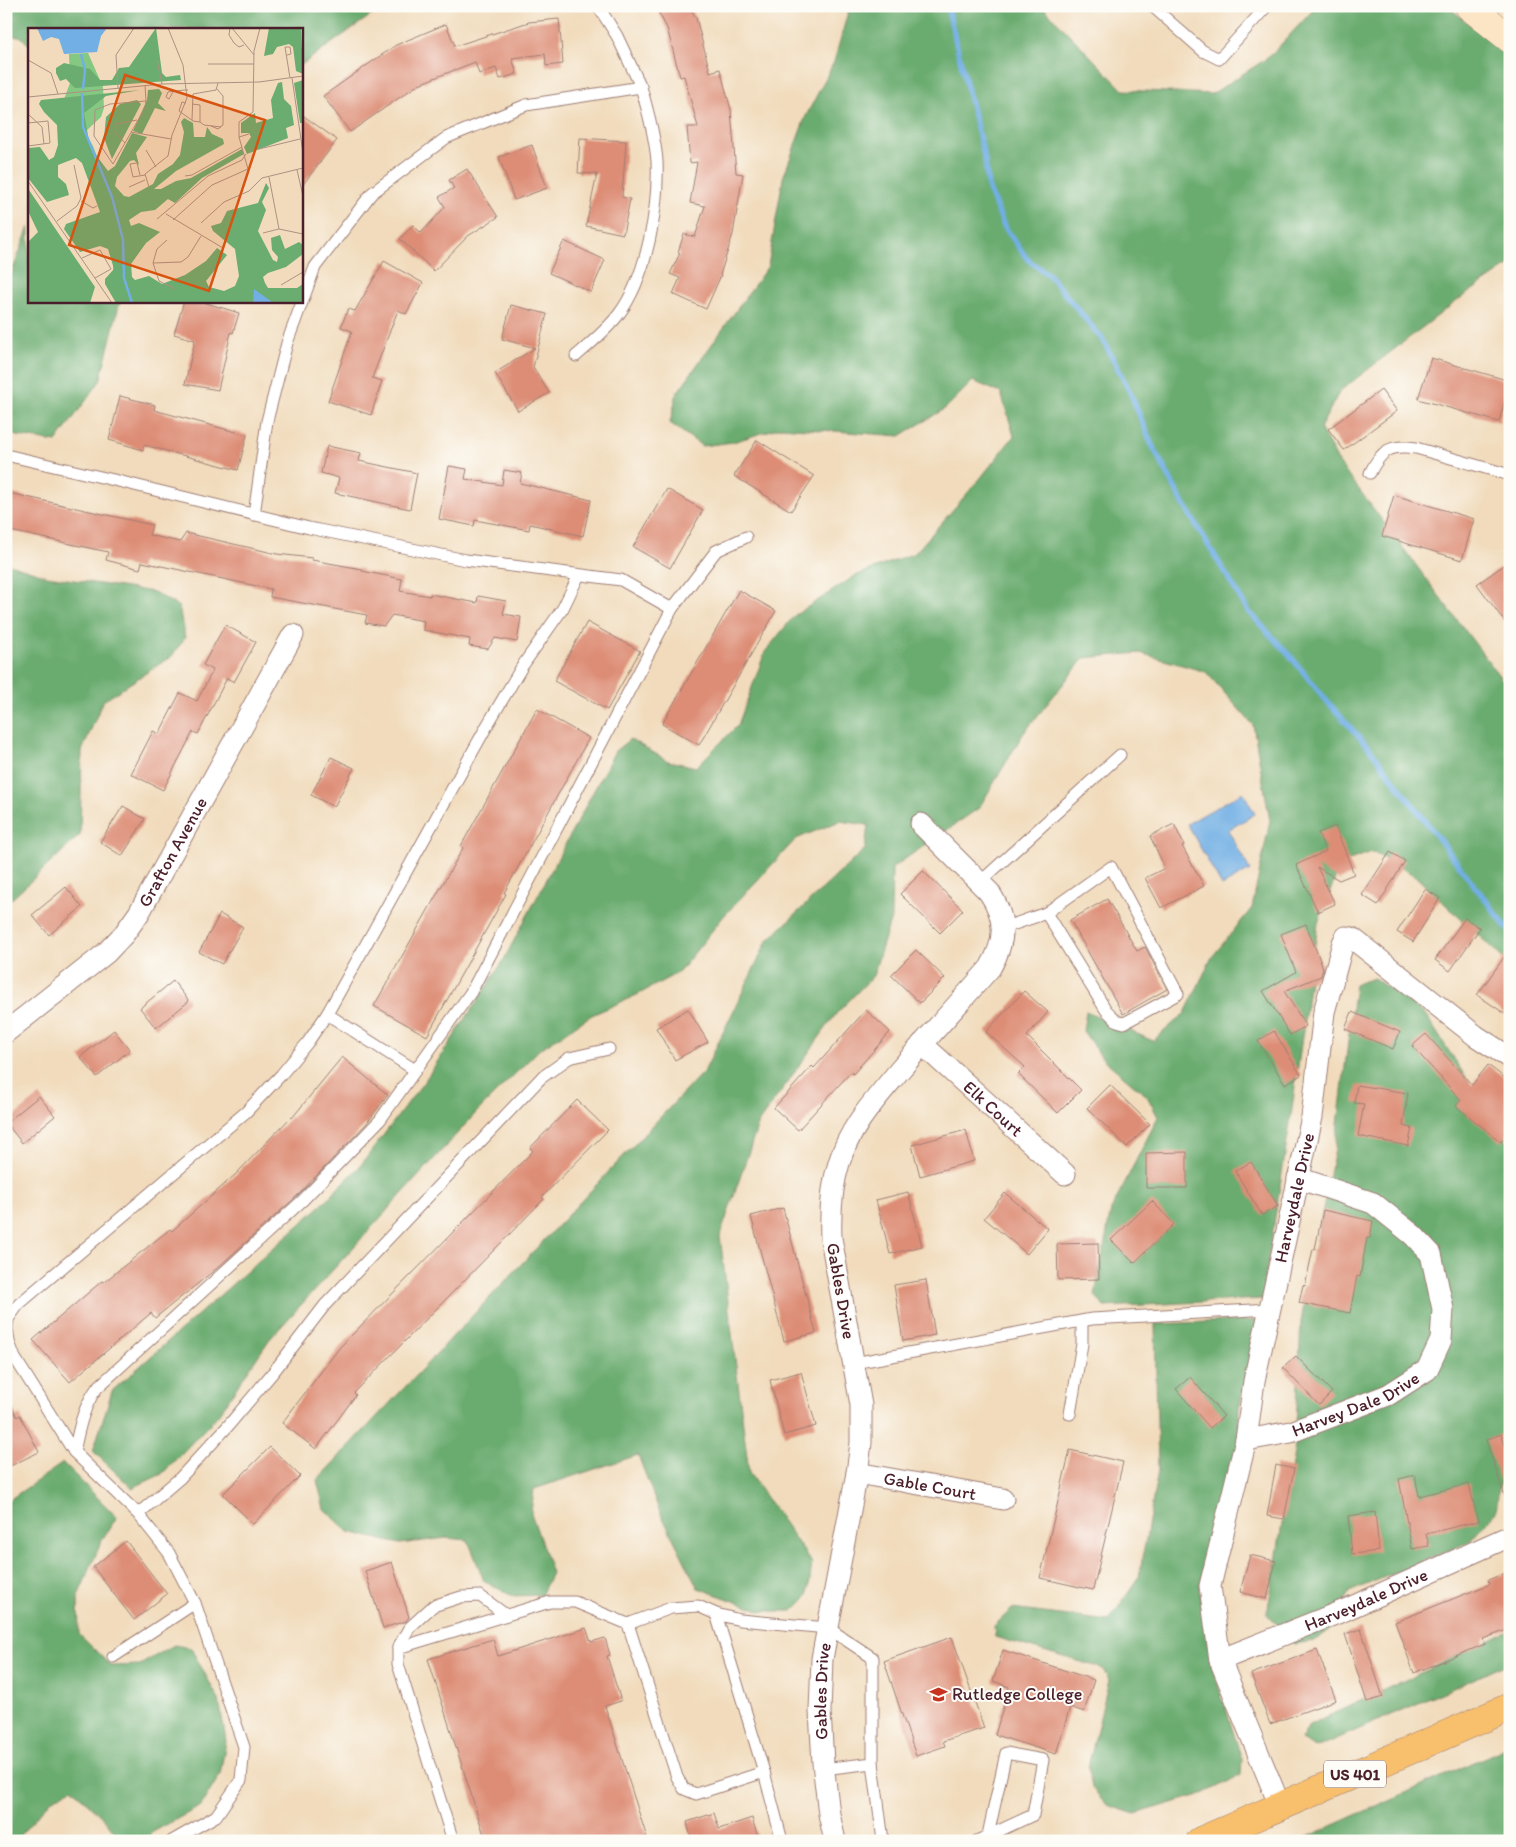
<svg xmlns="http://www.w3.org/2000/svg" width="1516" height="1847" viewBox="0 0 1516 1847" font-family="Itim,sans-serif">
<rect width="100%" height="100%" fill="#fdfcf7"/>
<filter id="ink" filterUnits="userSpaceOnUse"><feTurbulence type="fractalNoise" baseFrequency=".02" numOctaves="2"/><feDisplacementMap in="SourceGraphic" scale="10" xChannelSelector="R" yChannelSelector="G"/><feConvolveMatrix kernelMatrix="1 2 1 2 8 2 1 2 1" color-interpolation-filters="sRGB"/></filter>
<filter id="wash" filterUnits="userSpaceOnUse"><feTurbulence type="fractalNoise" baseFrequency=".0096" numOctaves="4" result="noise"/><feDisplacementMap in="SourceGraphic" scale="20" xChannelSelector="R" yChannelSelector="G"/><feGaussianBlur stdDeviation="1.12" result="paint"/><feColorMatrix in="noise" values="0 0 0 0 0 0 0 0 0 0 0 0 0 0 0 0 0 1.4 0 .05"/><feComposite in="paint" operator="in"/></filter>
<g filter="url(#wash)">
<rect width="100%" height="100%" fill="#f1dbbc"/>
<g fill="#6bac70" stroke="#5a664e">
<polygon points="6,6 384,6 301,65 301,29 29,29 29,45 20,36 6,37"/>
<polygon points="848,6 1042,6 1123,90 1212,94 1269,57 1317,6 1447,6 1510,56 1510,265 1462,297 1340,391 1320,428 1339,463 1510,690 1510,965 1414,875 1372,852 1341,863 1318,923 1290,1123 1262,1299 1104,1307 1095,1295 1111,1210 1158,1117 1147,1096 1103,1059 1083,1031 1086,1011 1153,1041 1185,1013 1212,957 1252,908 1270,821 1253,725 1206,672 1140,653 1084,658 1023,734 979,808 892,868 891,918 873,976 836,1014 759,1122 720,1236 749,1473 812,1563 808,1596 793,1611 762,1611 698,1588 659,1510 638,1455 534,1489 531,1513 552,1573 541,1595 512,1596 484,1581 468,1540 446,1538 400,1544 349,1532 324,1509 317,1480 705,1070 767,941 865,849 868,825 840,821 796,839 723,917 679,972 639,994 592,1015 540,1049 475,1114 269,1340 218,1415 162,1474 132,1488 93,1451 112,1391 316,1210 360,1166 426,1079 502,963 615,751 630,739 668,761 696,767 738,725 765,652 794,616 855,576 915,553 979,480 1014,436 1001,393 973,381 946,408 900,436 781,427 733,442 702,446 670,423 677,393 768,266 783,178 805,118 834,62 848,12"/>
<polygon points="29,227 29,301 120,301 100,381 56,442 6,434 6,288"/>
<polygon points="6,563 47,576 154,592 179,607 185,638 172,656 103,701 82,751 80,835 14,897 6,902"/>
<polygon points="1374,978 1425,1014 1510,1146 1510,1452 1502,1462 1496,1512 1469,1542 1349,1592 1331,1629 1314,1641 1294,1644 1267,1614 1295,1446 1301,1321 1335,1149 1355,984"/>
<polygon points="1260,1320 1239,1408 1239,1443 1199,1588 1213,1669 1242,1759 1241,1775 1203,1794 1135,1814 1107,1805 1092,1788 1088,1767 1109,1680 1102,1668 995,1637 994,1626 1012,1609 1109,1621 1139,1577 1158,1471 1155,1324"/>
<polygon points="63,1463 117,1517 103,1538 78,1596 79,1634 111,1666 140,1665 174,1645 191,1648 219,1700 226,1741 220,1775 201,1806 151,1833 148,1841 116,1841 117,1835 106,1821 72,1788 51,1800 15,1841 6,1841 6,1502"/>
<polygon points="1510,1631 1510,1663 1316,1748 1301,1740 1309,1725"/>
<polygon points="1510,1746 1510,1841 1298,1841 1303,1839"/>
</g>
<polygon fill="#71afe4" stroke="#5e6788" points="1243,792 1255,814 1228,830 1250,870 1222,886 1187,824"/>
<g fill="none" stroke-linecap="round" stroke-linejoin="round">
<polyline stroke="#71afe4" stroke-width="5.5" points="947,6 985,160 988,187 1004,226 1028,260 1049,275 1103,340 1129,390 1152,445 1183,503 1248,611 1291,657 1325,699 1370,749 1510,932"/>
</g>
<g id="blocks">
<g fill="#dd8d76">
<polygon points="655,6 689,6 696,18 710,72 720,69 731,110 736,173 743,174 733,234 720,275 721,275 706,309 673,294 680,278 670,274 680,253 678,252 684,234 695,237 705,206 690,203 697,162 690,163 687,127 698,127 684,76 680,77 667,28"/>
<polygon points="559,19 563,64 546,66 545,54 512,58 517,74 500,79 496,68 479,74 475,62 419,84 350,132 323,96 396,45 446,24 455,46 529,22"/>
<polygon points="301,114 337,140 301,187"/>
<polygon points="580,138 626,141 622,197 630,199 623,234 586,226 597,174 578,173"/>
<polygon points="532,145 547,188 514,200 499,157"/>
<polygon points="467,169 498,217 468,236 434,271 400,239 413,225 421,233 445,207 439,197 454,188 449,180"/>
<polygon points="564,241 605,260 591,292 549,273"/>
<polygon points="384,261 423,283 406,314 398,310 372,378 382,381 371,415 328,401 352,331 341,327 348,309 355,311"/>
<polygon points="184,301 200,301 239,313 233,333 231,332 218,390 185,384 195,340 174,334"/>
<polygon points="511,305 547,314 533,367 549,393 518,411 495,373 535,348 502,339"/>
<polygon points="1431,358 1510,381 1499,422 1418,399"/>
<polygon points="1381,390 1397,411 1344,450 1328,429"/>
<polygon points="120,396 155,405 154,410 247,435 238,470 144,445 143,450 109,440"/>
<polygon points="757,440 814,476 791,511 734,476"/>
<polygon points="327,446 361,453 359,461 417,473 410,509 335,493 339,478 321,473"/>
<polygon points="449,466 467,469 465,479 502,485 504,470 522,473 520,483 591,500 583,536 530,524 529,530 475,520 474,526 439,519"/>
<polygon points="667,489 703,510 670,568 633,547"/>
<polygon points="9,493 152,525 149,535 180,542 186,533 277,554 312,558 312,560 362,569 362,571 402,579 400,591 430,596 430,594 477,603 478,596 506,601 503,614 521,617 517,642 495,638 488,649 469,646 470,639 423,630 424,621 392,615 384,626 365,623 367,615 270,597 271,589 142,562 140,569 106,560 108,552 6,530 6,505"/>
<polygon points="1394,495 1474,519 1462,560 1382,536"/>
<polygon points="1510,561 1510,629 1477,584"/>
<polygon points="739,590 776,611 699,745 662,724"/>
<polygon points="587,622 640,651 607,710 554,681"/>
<polygon points="225,625 256,642 234,682 227,678 198,734 193,732 163,790 131,774 153,731 159,734 180,693 197,701 213,670 203,665"/>
<polygon points="537,709 589,738 504,893 506,894 427,1036 374,1006 463,848 461,846"/>
<polygon points="331,757 354,768 334,807 311,795"/>
<polygon points="123,806 145,819 122,856 100,842"/>
<polygon points="1174,824 1184,845 1182,846 1204,886 1161,908 1145,878 1165,868 1150,836"/>
<polygon points="1335,826 1354,874 1339,880 1317,867 1335,904 1318,912 1296,865 1326,851 1318,833"/>
<polygon points="1390,852 1405,861 1378,905 1362,895"/>
<polygon points="923,871 963,910 940,933 900,894"/>
<polygon points="66,887 82,907 49,935 32,915"/>
<polygon points="1425,889 1440,898 1413,942 1397,932"/>
<polygon points="1107,899 1137,951 1145,947 1167,989 1123,1014 1070,920"/>
<polygon points="220,914 243,927 222,964 199,952"/>
<polygon points="1465,918 1480,928 1450,971 1435,960"/>
<polygon points="1306,924 1323,968 1321,976 1284,991 1306,1026 1290,1035 1263,991 1296,972 1281,934"/>
<polygon points="1510,949 1510,1017 1477,995"/>
<polygon points="916,950 945,978 920,1003 891,975"/>
<polygon points="173,981 189,1001 156,1028 140,1008"/>
<polygon points="1024,991 1048,1012 1027,1036 1081,1090 1058,1113 1018,1074 1025,1067 986,1032"/>
<polygon points="688,1009 708,1042 675,1060 656,1028"/>
<polygon points="866,1010 890,1032 853,1074 851,1072 798,1130 774,1108 812,1066 814,1068"/>
<polygon points="1352,1012 1400,1032 1393,1049 1345,1029"/>
<polygon points="114,1030 130,1050 97,1077 80,1057"/>
<polygon points="1274,1031 1301,1075 1285,1084 1258,1041"/>
<polygon points="1426,1034 1472,1085 1488,1065 1510,1082 1510,1131 1501,1142 1456,1106 1461,1100 1412,1046"/>
<polygon points="342,1057 388,1095 366,1124 298,1195 216,1269 155,1318 151,1313 70,1382 33,1340 102,1281 104,1282 170,1229 172,1231 236,1174 291,1117 292,1118"/>
<polygon points="1110,1085 1150,1124 1127,1147 1087,1108"/>
<polygon points="1357,1085 1408,1093 1403,1126 1412,1128 1408,1146 1358,1136 1364,1104 1354,1103"/>
<polygon points="39,1096 55,1116 22,1143 6,1123"/>
<polygon points="577,1100 608,1130 542,1197 544,1199 354,1393 356,1395 316,1449 282,1423 340,1347 533,1151 530,1148"/>
<polygon points="966,1130 974,1161 920,1176 912,1145"/>
<polygon points="1187,1152 1187,1188 1146,1188 1146,1153"/>
<polygon points="1251,1162 1278,1206 1262,1215 1235,1171"/>
<polygon points="908,1192 922,1246 890,1254 876,1200"/>
<polygon points="1005,1193 1048,1229 1027,1254 984,1218"/>
<polygon points="1152,1201 1174,1224 1134,1263 1111,1240"/>
<polygon points="783,1208 816,1333 784,1341 751,1216"/>
<polygon points="1323,1210 1373,1221 1370,1238 1367,1238 1360,1277 1357,1276 1350,1313 1299,1303 1303,1285 1305,1286 1313,1249 1315,1249"/>
<polygon points="1098,1243 1099,1279 1058,1280 1057,1244"/>
<polygon points="926,1280 935,1335 903,1341 894,1285"/>
<polygon points="1296,1356 1332,1392 1319,1405 1283,1368"/>
<polygon points="801,1372 816,1426 784,1435 770,1380"/>
<polygon points="1190,1377 1224,1416 1210,1428 1176,1389"/>
<polygon points="6,1395 17,1417 20,1415 39,1452 6,1468"/>
<polygon points="1501,1434 1510,1459 1510,1503 1507,1503 1486,1440"/>
<polygon points="270,1447 300,1476 253,1524 223,1494"/>
<polygon points="1070,1450 1123,1462 1093,1590 1040,1578"/>
<polygon points="1276,1465 1294,1469 1284,1519 1267,1516"/>
<polygon points="1415,1475 1419,1496 1469,1484 1478,1521 1426,1534 1429,1546 1412,1549 1399,1479"/>
<polygon points="1375,1512 1379,1551 1352,1554 1348,1516"/>
<polygon points="126,1541 167,1594 134,1620 93,1567"/>
<polygon points="1250,1555 1276,1561 1267,1599 1240,1592"/>
<polygon points="392,1562 409,1617 406,1621 383,1628 365,1571"/>
<polygon points="1510,1571 1510,1629 1483,1639 1485,1644 1414,1673 1395,1622 1490,1584 1488,1580"/>
<polygon points="586,1628 591,1642 605,1638 610,1655 607,1656 621,1701 605,1706 648,1841 486,1841 428,1659 493,1639 498,1656"/>
<polygon points="1361,1629 1383,1697 1367,1702 1345,1634"/>
<polygon points="952,1637 984,1728 943,1741 945,1746 916,1756 884,1661"/>
<polygon points="1003,1650 1094,1680 1084,1712 1070,1707 1056,1754 995,1735 1009,1687 993,1681"/>
<polygon points="1317,1650 1336,1700 1270,1724 1251,1674"/>
<polygon points="714,1813 719,1829 752,1818 759,1841 692,1841 687,1822"/>
</g>
</g>
</g>
<g filter="url(#ink)">
<use href="#blocks" fill-opacity="0" stroke="#9e7d74" stroke-width="1"/>
<g fill="none" stroke-linecap="round" stroke-linejoin="round">
<defs>
<g id="service">
<polyline points="598,6 617,36 641,87"/>
<polyline points="1152,6 1203,51 1219,59 1267,6"/>
<polyline points="6,455 118,481 309,528 466,560 621,580 672,609"/>
<path d="M 1370,473 C 1381,450 1391,444 1416,448 L 1510,475"/>
<path d="M 254,515 L 267,421 L 287,343 L 315,267 L 372,193 L 446,138 L 526,105 L 641,87 C 648,111 655,136 657,161 C 659,206 647,277 619,314 C 607,330 591,343 576,356"/>
<polyline points="979,883 1120,755"/>
<polyline points="1003,928 1046,913 1111,867 1178,994 1124,1023 1117,1021 1106,1010 1046,913"/>
<polyline points="327,1014 415,1070"/>
<polyline points="854,1363 1092,1319 1270,1309"/>
<polyline points="1070,1414 1082,1344 1082,1321"/>
<path d="M 74,1452 C 79,1429 83,1407 97,1388 L 303,1200 L 380,1120 L 471,992 L 672,609 L 716,551 L 746,537"/>
<polyline points="138,1514 180,1478 228,1426 275,1370 325,1305 541,1078 569,1058 609,1049"/>
<polyline points="195,1603 169,1553 138,1514 74,1452 15,1358 9,1342 7,1328 8,1319 19,1304 246,1112 281,1075 308,1042 327,1014 370,937 488,724 523,665 563,608 579,575"/>
<polyline points="716,1614 764,1772 782,1841"/>
<polyline points="628,1624 671,1608 698,1606 716,1614 740,1620 828,1628 873,1658 873,1763 823,1769"/>
<polyline points="398,1648 550,1602 575,1602 628,1624 677,1777 684,1789 696,1794 764,1772"/>
<polyline points="113,1657 195,1603 244,1747 241,1780 216,1816 172,1841"/>
<polyline points="873,1763 883,1841"/>
<polyline points="453,1841 398,1664 398,1648 409,1628 433,1606 461,1597 480,1596 506,1615"/>
<polyline points="977,1841 1033,1815 1043,1760 1006,1753 988,1835"/>
</g>
<g id="minor">
<path id="s1" d="M 6,1032 L 106,953 L 124,934 L 139,913 L 293,635"/>
<path id="s2" d="M 922,1044 L 1065,1174"/>
<path id="s3" d="M 1246,1440 L 1291,1432 L 1388,1395 L 1427,1370 L 1441,1340 L 1443,1309 L 1431,1254 L 1413,1235 L 1373,1203 L 1298,1178"/>
<path id="s4" d="M 857,1473 L 1003,1499"/>
<path id="s5" d="M 1220,1660 L 1345,1610 L 1510,1536"/>
<path id="s6" d="M 1280,1806 L 1220,1660 L 1210,1586 L 1246,1440 L 1254,1381 L 1312,1117 L 1324,1012 L 1343,943 L 1346,937 L 1352,938 L 1476,1036 L 1510,1058"/>
<path id="s7" d="M 835,1841 L 829,1814 L 823,1763 L 820,1711 L 822,1659 L 857,1473 L 861,1443 L 861,1405 L 831,1238 C 830,1212 831,1188 839,1163 C 850,1126 876,1099 899,1071 C 929,1036 960,1002 990,968 C 1006,940 1007,919 989,892 L 921,824"/>
</g>
<polyline id="secondary" points="1469,6 1510,39"/>
<polyline id="primary" points="1200,1841 1510,1707"/>
</defs>
<use href="#service" stroke="#9e7d74" stroke-width="13"/>
<use href="#minor" stroke="#9e7d74" stroke-width="23"/>
<use href="#secondary" stroke="#9e7d74" stroke-width="29"/>
<use href="#primary" stroke="#9e7d74" stroke-width="29"/>
<use href="#service" stroke="#fff" stroke-width="11"/>
<use href="#minor" stroke="#fff" stroke-width="21"/>
<use href="#secondary" stroke="#fce5c4" stroke-width="28"/>
<use href="#primary" stroke="#f8bf6c" stroke-width="28"/>
</g>
</g>
<defs>
<symbol id="school-bare" viewBox="-9 -9 18 18"><path d="M0-5L7-2L0 1L-7-2ZM-4 1L0 2.5L4 1V4Q0 6-4 4Z" fill="#c8321e" stroke="#fdfcf7" stroke-width="2.5" paint-order="stroke"/></symbol>
</defs>
<g fill-rule="evenodd">
<use href="#school-bare" x="926" y="1682" width="25" height="25"/>
</g>
<g text-anchor="middle" stroke-width="4" stroke-linejoin="round" paint-order="stroke">
<rect fill="#fdfcf7" stroke="#806168" stroke-width="1" x="1324" y="1760.5" width="62" height="27" rx="4"/>
<g font-size="16" font-weight="bold" fill="#4a1f2b">
<text x="1355" y="1780">US 401</text>
</g>
<g font-size="18" fill="#4a1f2b" stroke="#fdfcf7">
<text dy="6" stroke="none"><textPath href="#s1" startOffset="249">Grafton Avenue</textPath></text>
<text dy="6" stroke="none"><textPath href="#s2" startOffset="96">Elk Court</textPath></text>
<text dy="6" stroke="none"><textPath href="#s6" startOffset="630">Harveydale Drive</textPath></text>
<text transform="translate(841 1291) rotate(80)" y="6">Gables Drive</text>
<text dy="6" stroke="none"><textPath href="#s3" startOffset="116">Harvey Dale Drive</textPath></text>
<text dy="6" stroke="none"><textPath href="#s4" startOffset="74">Gable Court</textPath></text>
<text dy="6" stroke="none"><textPath href="#s5" startOffset="158">Harveydale Drive</textPath></text>
<text dy="6" stroke="none"><textPath href="#s7" startOffset="151">Gables Drive</textPath></text>
</g>
<g font-size="18" fill="#4a1f2b" stroke="#fdfcf7" text-anchor="start">
<text x="952" y="1700">Rutledge College</text>
</g>
</g>
<g transform="translate(28 28)">
<rect width="275" height="275" fill="#f1dbbc"/>
<path d="M 60,25 L 75,59 L 76,80 L 73,89 L 57,104 L 65,118 L 103,215 L 85,243 L 85,227 L 68,166 L 35,74 L 42,55 L 41,26 Z" fill="#84c882"/>
<path d="M 128,0 L 134,45 L 138,49 L 152,47 L 153,52 L 47,60 L 38,51 L 32,53 L 28,45 L 28,40 L 36,35 L 62,41 L 72,52 L 84,52 L 91,40 L 101,39 ZM 241,0 L 273,0 L 275,46 L 268,43 L 265,19 L 261,16 L 249,19 L 245,26 L 236,28 ZM 275,52 L 275,95 L 272,95 L 266,55 ZM 254,54 L 256,71 L 263,78 L 266,97 L 258,100 L 260,110 L 219,126 L 216,119 L 223,109 L 221,105 L 213,105 L 213,95 L 227,85 L 228,95 L 245,90 L 243,72 L 250,55 ZM 131,61 L 134,65 L 130,75 L 138,83 L 127,80 L 114,106 L 105,103 L 119,72 L 120,62 ZM 112,62 L 78,68 L 56,85 L 62,119 L 80,143 L 87,138 L 104,105 L 119,109 L 108,125 L 111,137 L 106,132 L 102,133 L 89,149 L 87,158 L 96,168 L 101,169 L 125,156 L 130,146 L 145,136 L 152,127 L 156,104 L 153,94 L 156,90 L 165,95 L 166,109 L 177,109 L 179,99 L 184,106 L 195,111 L 196,116 L 148,143 L 126,161 L 133,161 L 148,153 L 163,150 L 214,121 L 216,126 L 174,150 L 147,175 L 140,171 L 127,182 L 113,184 L 101,192 L 103,198 L 111,195 L 132,204 L 118,215 L 103,236 L 104,249 L 107,252 L 121,248 L 134,256 L 157,247 L 178,233 L 189,220 L 199,227 L 178,253 L 181,259 L 196,263 L 207,258 L 211,248 L 207,221 L 185,203 L 183,198 L 193,195 L 199,183 L 230,175 L 238,155 L 241,160 L 234,174 L 238,182 L 230,203 L 245,232 L 249,234 L 250,229 L 244,222 L 243,210 L 252,207 L 257,221 L 271,214 L 275,217 L 275,226 L 258,239 L 240,245 L 235,249 L 237,255 L 240,260 L 269,260 L 275,256 L 275,275 L 88,275 L 77,256 L 77,251 L 86,241 L 80,221 L 72,218 L 52,224 L 36,201 L 38,196 L 72,184 L 54,135 L 48,130 L 30,137 L 30,149 L 38,156 L 41,167 L 19,174 L 0,150 L 0,120 L 12,119 L 21,132 L 26,129 L 30,117 L 29,97 L 16,84 L 11,76 L 13,72 ZM 109,72 L 113,76 L 84,131 L 76,110 L 78,89 L 92,76 ZM 1,162 L 67,259 L 62,275 L 0,275 L 0,214 L 10,204 L 0,183 Z" fill="#6bac70"/>
<path d="M 9,0 L 79,0 L 73,8 L 69,24 L 36,26 L 31,11 L 23,9 L 15,13 ZM 226,261 L 244,274 L 244,275 L 225,275 Z" fill="#71afe4"/>
<path fill="none" stroke="#71afe4" stroke-width="2.5" d="M 53,26 L 57,42 L 55,61M 54,65 L 55,99 L 84,169 L 95,212 L 96,250 L 104,275"/>
<path fill="none" stroke="#ae9082" stroke-width="1" d="M 202,0 L 201,7 L 206,15 L 211,19 L 216,17M 204,0 L 226,27M 259,27 L 263,26 L 262,19 L 257,19 L 262,50M 0,32 L 23,45 L 30,66M 129,32 L 134,56M 180,36 L 226,36M 264,50 L 275,125M 117,57 L 118,73 L 117,80 L 85,136 L 66,108 L 67,82 L 82,76 L 118,73M 90,60 L 88,27 L 106,0M 145,64 L 141,71 L 138,69 L 140,64 L 156,62 L 160,62M 0,69 L 134,56 L 231,54 L 275,48M 158,75 L 154,74 L 151,83 L 165,93 L 172,94M 164,76 L 172,77 L 172,94 L 176,97 L 193,99M 0,86 L 14,99 L 16,116M 164,92 L 165,66 L 188,62 L 190,55M 0,95 L 20,93 L 22,115 L 0,118M 183,98 L 190,101 L 195,97 L 195,68 L 189,61M 103,104 L 143,111M 221,106 L 211,109 L 211,94 L 225,84 L 226,23 L 232,0M 97,115 L 87,104 L 88,96 L 109,92M 231,121 L 272,111M 118,122 L 128,139M 269,142 L 275,168M 112,147 L 109,135 L 102,136 L 105,149 L 117,147M 157,148 L 164,147 L 214,119M 241,149 L 251,201M 0,153 L 84,275M 101,159 L 117,152M 121,159 L 117,146 L 140,128 L 144,107 L 159,70 L 155,37 L 140,0M 53,173 L 65,180 L 69,178M 138,186 L 195,220M 129,191 L 180,148 L 214,132 L 218,126M 145,192 L 184,157 L 220,141 L 211,109M 29,193 L 49,178 L 53,170 L 46,137M 173,195 L 196,174 L 221,163 L 234,150 L 275,140M 235,205 L 251,201 L 275,206M 139,212 L 129,221 L 125,235 L 153,234 L 160,229 L 173,208M 54,230 L 72,222 L 83,241 L 67,250M 125,235 L 131,253 L 147,261M 253,257 L 275,244"/>
<path fill="#d8530f" fill-opacity="0.15" stroke="#d8530f" stroke-width="2.5" d="M 97,47 L 237,92 L 181,263 L 41,217 Z"/>
<rect width="275" height="275" fill="none" stroke="#4a1f2b" stroke-width="2.5"/>
</g>
<rect width="1516" height="1847" fill="none" stroke="#fdfcf7" stroke-width="25"/>
</svg>
